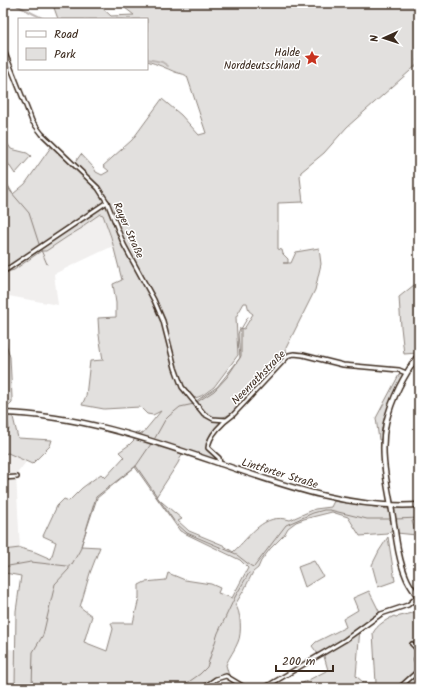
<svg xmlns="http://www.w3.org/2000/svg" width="422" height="691" viewBox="0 0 422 691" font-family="Kalam,sans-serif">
<rect width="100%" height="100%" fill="#fff"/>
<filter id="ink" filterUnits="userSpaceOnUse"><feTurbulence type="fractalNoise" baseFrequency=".025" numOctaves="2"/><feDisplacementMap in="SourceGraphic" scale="8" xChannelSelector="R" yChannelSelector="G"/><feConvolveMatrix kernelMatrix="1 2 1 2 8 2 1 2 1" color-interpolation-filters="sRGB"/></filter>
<g filter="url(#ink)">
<g fill="#f1efee">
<polygon points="100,214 103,215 113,246 54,274 58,305 3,295 3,273 23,264 41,251 46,251 67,237 82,228 84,225"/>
<polygon points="8,453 26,462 16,475 20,548 3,550 3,454"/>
<polygon points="3,648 16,650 15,688 3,688"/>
</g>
<g fill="#e2e0de" stroke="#8e857e" fill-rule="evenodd">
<path d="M 55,3 L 97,3 L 111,16 L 134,15 L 120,4 L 121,3 L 419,3 L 419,58 L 417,59 L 419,63 L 347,127 L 324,153 L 301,172 L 300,177 L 303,202 L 278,203 L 278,249 L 282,250 L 283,254 L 288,259 L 288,263 L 283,263 L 291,263 L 296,252 L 319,248 L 321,264 L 315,290 L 286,348 L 287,357 C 273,371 259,385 246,398 C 239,405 233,415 223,417 C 211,420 201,410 196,401 L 217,387 L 240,358 L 238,334 L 240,328 L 244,329 L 253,314 L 249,311 L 247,303 L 244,303 L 236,317 L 238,355 L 214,387 C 208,391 201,398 193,398 L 186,390 L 209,417 L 226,420 L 216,431 L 208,445 L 216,455 L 220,464 L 183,452 L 178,463 L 156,497 L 182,519 L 178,521 L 189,531 L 223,545 L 233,552 C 251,536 263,512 290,520 L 315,509 L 331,507 L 334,501 L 388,509 L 419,507 L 419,519 L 412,521 L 416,535 L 397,533 L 393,528 L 388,534 L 360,536 L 348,517 L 332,512 L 304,519 L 296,522 L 288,528 L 284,535 L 270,549 L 261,561 L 258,568 L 253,572 L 244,590 L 235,605 C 241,610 242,634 238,642 C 235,650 229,657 226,665 L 229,676 L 220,677 L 203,688 L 15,687 L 16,611 L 21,576 L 5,573 L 3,599 L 3,550 L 20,548 L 35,552 L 51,559 L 56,542 L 43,536 L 57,506 L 64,499 L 69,501 L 82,488 L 101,474 L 105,478 L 124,457 L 119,452 L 129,445 L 134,440 L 135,436 L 134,435 L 136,432 L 142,434 L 161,411 L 153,415 L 147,414 L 140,407 L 104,409 L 82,405 L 86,396 L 90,361 L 103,360 L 99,335 L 98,318 L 116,317 L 116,303 L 113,284 L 122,280 L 111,237 L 103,215 L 100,214 L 84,225 L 82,228 L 67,237 L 46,251 L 41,251 L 14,270 L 3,273 L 3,177 L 13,194 L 25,184 L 53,144 L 74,164 L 81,154 L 94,168 L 96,172 L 102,175 L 109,171 L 103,166 L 132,140 L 162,99 L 181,115 L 199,135 L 206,133 L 187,76 C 182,73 180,74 175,72 C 166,68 157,64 147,61 L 147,19 L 58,19 L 53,5 ZM 135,467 L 180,531 L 240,560 L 248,568 L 232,598 L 218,593 L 220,588 L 211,584 L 185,580 L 168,573 L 166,580 L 145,582 L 139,585 L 139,598 L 133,623 L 111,623 L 113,629 L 107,651 L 84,642 L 92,616 L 80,607 L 90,573 L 100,547 L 81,546 L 97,498 Z"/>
<polygon points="3,137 11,149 27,153 31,156 15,174 3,156"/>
<polygon points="419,281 419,351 418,353 404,354 401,327 399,297"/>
<polygon points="3,335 4,337 10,357 12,398 12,403 9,406 3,405"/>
<polygon points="401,371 403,375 391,400 386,415 382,440 379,440 376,418"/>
<polygon points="6,413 12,413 18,438 52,440 50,446 32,464 8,453 3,454 3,431 9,430"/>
<polygon points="388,537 395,581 378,587 372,565 379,551"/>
<polygon points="314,561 323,576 305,587 298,567"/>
<path d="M 369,591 L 380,613 L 360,628 L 356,676 L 364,683 L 376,683 L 373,633 C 377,625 386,620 394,616 L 396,617 L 417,612 L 417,609 L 419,610 L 419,688 L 293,688 L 328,670 L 323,653 L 318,654 L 312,646 L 316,642 L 346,627 L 343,619 L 358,610 L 353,598 Z"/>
</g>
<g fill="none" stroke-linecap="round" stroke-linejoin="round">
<g stroke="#887e77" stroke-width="1">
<polyline points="3,180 11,192 29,213 39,244"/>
<polyline points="41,250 47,264"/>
<polyline points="155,438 165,420 169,416 180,407 194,404 214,391 227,377 241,356 241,329 248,317"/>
<polyline points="136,466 174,521"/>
<polyline points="396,519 419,518"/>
<polyline points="415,519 419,536"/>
<polyline points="176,523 187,533 236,554"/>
<polyline points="237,555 251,566 254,567 286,525 313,513 324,510 330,510 367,519 391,519"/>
<polyline points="3,567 31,562 67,566 72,564 80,550 96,497 136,466 151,444"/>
<polyline points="32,688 33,652 43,635 55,584 69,569 69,566"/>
<polyline points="180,688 200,674 207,667 218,633 235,597 249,573"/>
</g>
<g stroke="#bcb6b3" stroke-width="2">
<polyline points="15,3 18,6 44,19"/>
<polyline points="147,59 162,62 168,66"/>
</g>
<defs>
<g id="minor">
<polyline points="3,48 32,121 42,134 98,188 107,202 124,245 154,300 163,321 175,368 182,387 204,414 213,419 226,420"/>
<polyline points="3,272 107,202"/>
<path d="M 220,464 L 219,458 L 208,448 C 209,435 223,422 233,415 L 289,355 L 294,354 L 303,355 L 343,365 L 399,370 L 406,373"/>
<polyline points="3,478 17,477"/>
<polyline points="412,644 419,651"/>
<polyline points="419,653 416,659 419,670"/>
<polyline points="203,688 216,679 226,676 246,688"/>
<polyline points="264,688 345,640 381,614 408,605 418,596"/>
<polyline points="399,688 419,670"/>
</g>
<g id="major">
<path d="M 419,354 C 404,376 392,397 386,423 C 379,454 388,487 393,517 C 396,537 398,558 406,577 C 409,585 414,591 419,598"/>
<path d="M 3,413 C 82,415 156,442 230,467 C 291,488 353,509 419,505"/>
</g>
</defs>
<use href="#minor" stroke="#3b2a1e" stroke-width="6"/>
<use href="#major" stroke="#3b2a1e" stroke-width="7"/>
<use href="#minor" stroke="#fff" stroke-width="3"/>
<use href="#major" stroke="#fff" stroke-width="4"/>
</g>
</g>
<defs>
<symbol id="sight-bare" viewBox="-9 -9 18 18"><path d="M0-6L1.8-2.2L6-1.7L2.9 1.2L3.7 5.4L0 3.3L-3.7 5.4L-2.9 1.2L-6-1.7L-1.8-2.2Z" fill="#c8321e" stroke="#fff" stroke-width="2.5" paint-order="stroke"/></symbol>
</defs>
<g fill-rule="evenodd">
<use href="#sight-bare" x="301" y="47" width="22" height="22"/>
</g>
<g text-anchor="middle" stroke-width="3" stroke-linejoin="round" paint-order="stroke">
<g font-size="11" fill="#3b2a1e" stroke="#fff" text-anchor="end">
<text x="300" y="56">Halde<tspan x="300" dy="13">Norddeutschland</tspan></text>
</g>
<g font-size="11" fill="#3b2a1e" stroke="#fff">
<text transform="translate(129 230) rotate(66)" y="4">Rayer Straße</text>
<text transform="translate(258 377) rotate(-45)" y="4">Neenrathstraße</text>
<text transform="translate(280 473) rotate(17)" y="4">Lintforter Straße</text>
</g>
</g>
<rect width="422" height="691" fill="none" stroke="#fff" stroke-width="16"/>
<rect x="8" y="8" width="406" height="675" fill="none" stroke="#3b2a1e" stroke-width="1.5" filter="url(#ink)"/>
<rect x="18" y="18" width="130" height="52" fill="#ffffff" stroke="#b1aaa5"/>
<rect x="26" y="31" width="20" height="6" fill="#ffffff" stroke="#b1aaa5"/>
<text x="54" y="38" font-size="12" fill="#3b2a1e">Road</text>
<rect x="26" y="48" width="20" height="12" fill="#e2e0de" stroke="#b1aaa5"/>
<text x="54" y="58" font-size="12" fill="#3b2a1e">Park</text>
<g transform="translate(384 38) rotate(267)" stroke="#ffffff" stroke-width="3" paint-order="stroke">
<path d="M0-3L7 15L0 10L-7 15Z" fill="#3b2a1e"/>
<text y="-6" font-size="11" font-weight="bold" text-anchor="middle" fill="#3b2a1e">N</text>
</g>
<path d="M276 665v6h57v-6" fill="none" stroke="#3b2a1e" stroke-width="2"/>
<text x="282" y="665" font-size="12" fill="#3b2a1e" stroke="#ffffff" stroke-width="3" paint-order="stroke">200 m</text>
</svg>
